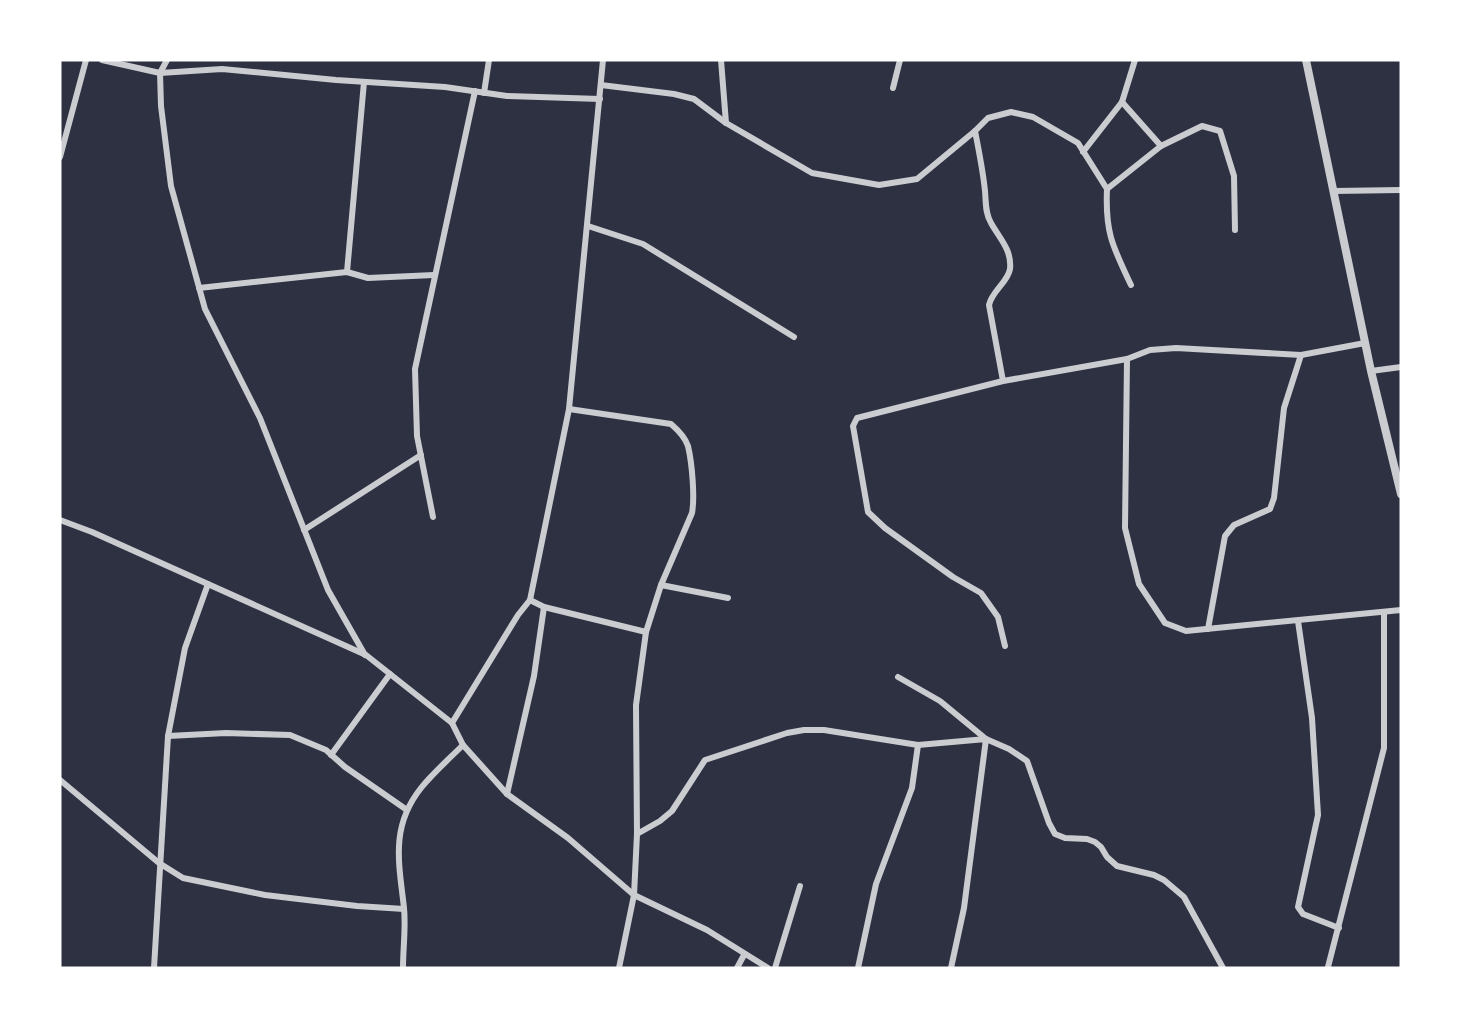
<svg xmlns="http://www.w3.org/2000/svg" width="1461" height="1028" viewBox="0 0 1461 1028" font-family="'Fira Sans',sans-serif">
<rect width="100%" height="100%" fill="#2d3142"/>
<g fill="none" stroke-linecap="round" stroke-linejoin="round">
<g stroke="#caccd0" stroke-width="6">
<polyline points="102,60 160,73 222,69 336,80 445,87 507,96 600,99"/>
<polyline points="167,60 160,73 161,106 171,186 205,309 260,418 328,590 365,655"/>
<polyline points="721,60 726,123"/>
<polyline points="601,85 674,94 694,99 726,123 812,173 879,185 917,179 975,131 988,118 1011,112 1033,117 1078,143 1107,189"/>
<polyline points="893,88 900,60"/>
<polyline points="484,93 489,60"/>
<polyline points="1122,102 1161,146"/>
<path d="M 975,131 C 979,151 983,171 985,191 C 986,202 985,213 991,223 C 1000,239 1012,250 1010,269 C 1008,282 992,291 989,305 L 1003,381"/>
<polyline points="1083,152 1122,102 1135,60"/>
<polyline points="60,157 86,60"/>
<polyline points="1334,191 1401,190"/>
<polyline points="588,226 643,244 794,337"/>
<polyline points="347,272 364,82"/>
<path d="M 1131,285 C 1113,247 1105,233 1107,189 L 1161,146 L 1202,126 L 1220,131 L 1234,176 L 1235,230"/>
<polyline points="199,288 347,272 368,278 434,275"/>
<polyline points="1127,359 1125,528 1139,584 1165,623 1186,631 1401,610"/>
<polyline points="1371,371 1401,367"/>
<path d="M 569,409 L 671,424 C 678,430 685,437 688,446 C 692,463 695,497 692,513 L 661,585 L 646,632 L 636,705 L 637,834 L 634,895 L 619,968"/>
<polyline points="433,517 417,436 415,369 475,91"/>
<polyline points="60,520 92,532 366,655 452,723 463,745 507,794 568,838 634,895 707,930 768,968"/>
<polyline points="304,530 421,455"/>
<polyline points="661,585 728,598"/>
<polyline points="530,600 544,607 646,632"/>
<polyline points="1298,621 1312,718 1318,815 1298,907 1303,914 1339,928"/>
<polyline points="1208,629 1225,536 1234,525 1270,509 1274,498 1284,408 1301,355"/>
<polyline points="1005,646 998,617 981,593 953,577 885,528 868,512 853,426 857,418 1003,381 1127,359 1150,350 1176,348 1301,355 1365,343"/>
<polyline points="898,677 940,701 986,739 1009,749 1027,761 1049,823 1055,834 1065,838 1087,839 1095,842 1101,847 1107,857 1117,866 1154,875 1164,880 1184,897 1223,968"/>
<polyline points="452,723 518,615 530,600 569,409 603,60"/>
<polyline points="168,736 226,733 290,735 326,750 345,767 407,810"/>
<polyline points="331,755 390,674"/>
<polyline points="60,780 159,863 183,878 265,895 357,906 404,909"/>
<polyline points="507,794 534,676 544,607"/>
<polyline points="637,834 660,821 672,811 705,760 787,733 804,730 824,730 918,745 986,739 964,908 951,968"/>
<polyline points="1328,967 1384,748 1384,612"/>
<polyline points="154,968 168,736 185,648 208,584"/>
<path d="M 403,968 C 403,948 406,927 404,908 C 399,863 390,827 421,788 C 433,773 449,759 463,745"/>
<polyline points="737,968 744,955"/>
<polyline points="775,968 800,886"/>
<polyline points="858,968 876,884 912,788 918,745"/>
</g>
<polyline stroke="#caccd0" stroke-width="8" points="1306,60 1371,371 1401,494"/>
</g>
<rect width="1461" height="1028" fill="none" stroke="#ffffff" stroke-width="123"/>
</svg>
